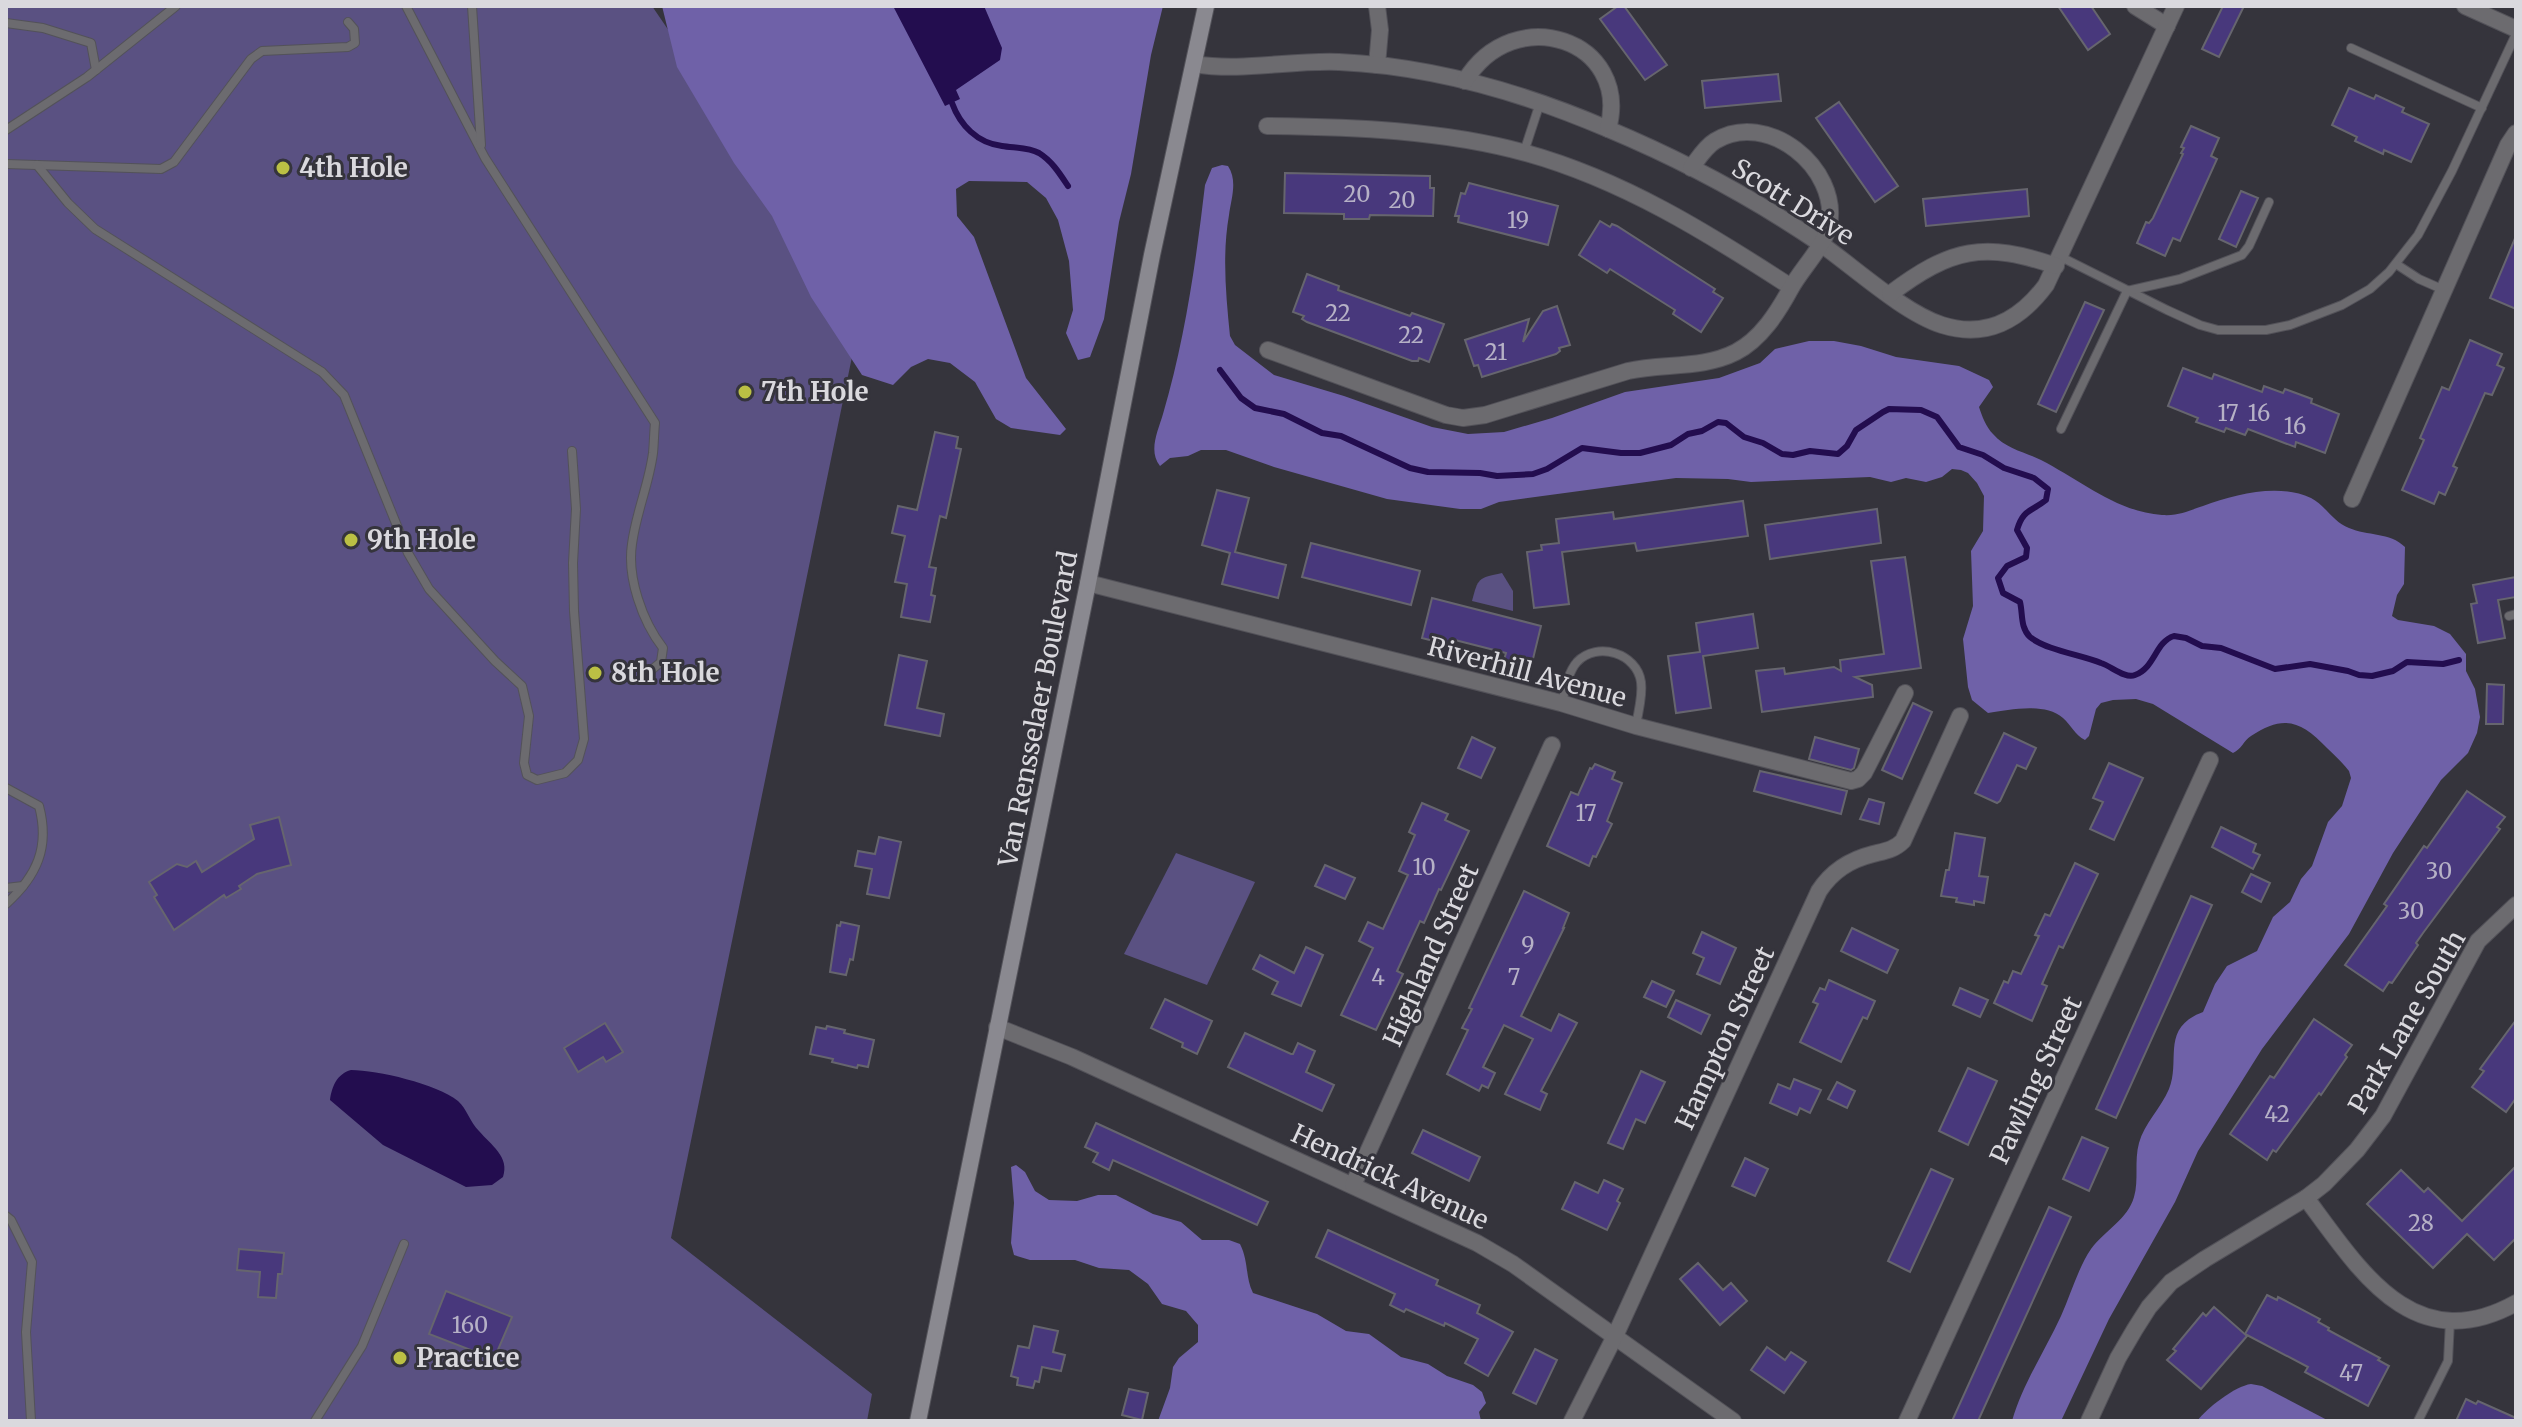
<svg xmlns="http://www.w3.org/2000/svg" width="2522" height="1427" viewBox="0 0 2522 1427" font-family="Merriweather,serif">
<rect width="100%" height="100%" fill="#35343c"/>
<g fill="#5a5182">
<polygon points="6,6 652,6 861,313 671,1238 872,1394 867,1421 6,1421"/>
<path d="M 1502,573 L 1513,591 L 1513,611 L 1472,601 C 1478,578 1478,578 1502,573 Z"/>
<polygon points="1176,853 1255,882 1207,985 1124,954"/>
</g>
<g fill="#6f61a8">
<polygon points="662,6 1163,6 1151,55 1131,174 1119,222 1104,319 1090,357 1078,360 1066,333 1073,310 1069,261 1058,220 1046,198 1027,182 969,181 956,189 957,216 974,237 1026,378 1066,429 1060,435 1011,428 996,419 975,382 950,363 928,359 911,367 893,385 862,375 811,297 772,216 734,163 677,67"/>
<path d="M 1222,165 L 1228,166 C 1238,181 1231,199 1229,215 C 1222,255 1226,296 1230,336 L 1235,345 L 1274,375 L 1344,396 L 1432,427 L 1468,434 L 1504,432 L 1552,418 L 1625,392 L 1719,378 L 1760,363 L 1775,349 L 1809,341 L 1834,341 L 1861,346 L 1896,357 L 1959,366 L 1989,380 L 1993,387 L 1979,407 C 1982,416 1986,427 1993,434 C 2006,449 2025,452 2041,460 C 2080,480 2117,512 2162,515 C 2180,516 2187,511 2203,506 C 2236,494 2278,483 2311,498 C 2325,505 2333,522 2349,528 C 2367,536 2390,532 2405,547 L 2404,584 L 2397,595 L 2392,616 L 2398,620 L 2434,626 L 2450,634 L 2466,654 L 2466,671 L 2475,689 L 2480,717 L 2477,733 L 2468,753 L 2441,780 L 2393,853 L 2349,934 L 2262,1049 L 2198,1151 L 2175,1202 L 2109,1319 L 2061,1421 L 2012,1421 C 2023,1383 2045,1351 2061,1316 C 2071,1294 2078,1268 2091,1249 C 2104,1231 2128,1219 2134,1197 C 2139,1180 2134,1161 2139,1143 C 2144,1124 2161,1108 2169,1089 C 2181,1060 2160,1028 2203,1012 L 2215,984 L 2227,966 L 2257,951 L 2273,917 L 2290,902 L 2301,879 L 2312,866 L 2328,822 L 2342,806 L 2351,778 L 2349,771 C 2343,763 2335,756 2327,748 C 2301,721 2284,714 2251,736 C 2243,741 2242,749 2233,753 L 2153,704 L 2136,699 L 2113,700 L 2101,703 L 2096,709 L 2089,736 L 2085,740 C 2075,735 2071,725 2063,718 C 2044,702 2010,710 1988,713 L 1972,700 L 1968,687 L 1963,639 L 1973,606 L 1971,551 L 1983,531 L 1984,496 L 1977,483 L 1968,473 L 1961,470 L 1952,469 L 1942,477 L 1926,482 L 1906,478 L 1891,482 L 1870,477 L 1751,482 L 1728,479 L 1676,478 L 1499,502 L 1481,509 L 1460,509 L 1387,499 L 1274,467 L 1226,450 L 1201,450 L 1188,456 L 1170,458 L 1160,466 C 1148,451 1158,431 1163,414 C 1185,339 1196,262 1205,185 L 1212,168 Z"/>
<path d="M 1016,1165 L 1025,1172 L 1035,1191 L 1049,1200 L 1077,1201 L 1098,1195 L 1116,1195 L 1153,1214 L 1181,1222 L 1202,1240 L 1229,1240 L 1240,1244 C 1249,1262 1245,1277 1253,1293 L 1317,1314 L 1346,1331 L 1369,1334 L 1401,1357 L 1428,1364 L 1447,1376 L 1473,1385 L 1482,1392 L 1486,1403 L 1479,1412 L 1481,1421 L 1158,1421 L 1170,1388 L 1173,1367 L 1179,1358 L 1198,1342 L 1198,1325 L 1186,1311 L 1162,1304 L 1148,1284 L 1129,1270 L 1099,1268 L 1075,1260 L 1030,1260 L 1014,1255 L 1011,1243 L 1014,1203 L 1011,1167 Z"/>
<path d="M 2251,1384 L 2262,1386 L 2329,1421 L 2197,1421 C 2207,1408 2235,1386 2251,1384 Z"/>
</g>
<g fill="#230d4f">
<polygon points="893,6 984,6 1002,48 1000,60 956,90 960,99 945,106"/>
<path d="M 351,1070 C 377,1070 437,1084 458,1101 C 467,1109 470,1122 479,1131 C 491,1145 510,1157 503,1177 L 492,1185 L 466,1187 L 383,1145 L 330,1100 C 332,1086 337,1074 351,1070 Z"/>
</g>
<g fill="none" stroke-linecap="round" stroke-linejoin="round">
<g stroke="#230d4f" stroke-width="6">
<path d="M 952,103 C 960,125 977,143 1002,146 C 1014,148 1028,147 1039,153 C 1052,161 1060,174 1068,186"/>
<path d="M 1220,370 L 1241,398 L 1255,408 L 1284,414 L 1322,433 L 1341,436 L 1410,468 L 1428,472 L 1480,473 L 1497,476 L 1533,474 L 1547,469 L 1582,448 L 1621,453 L 1640,453 L 1671,445 L 1688,434 L 1702,431 L 1718,422 L 1726,423 L 1744,437 L 1763,443 L 1782,454 L 1793,455 L 1810,451 L 1838,454 L 1847,446 L 1856,430 L 1883,412 L 1889,409 L 1921,410 L 1937,417 L 1959,447 L 1983,455 L 2004,468 L 2034,478 L 2048,489 L 2046,500 C 2031,512 2023,509 2017,530 L 2027,548 L 2026,557 L 2007,566 L 1998,578 L 2003,593 L 2020,602 C 2023,614 2020,627 2030,637 C 2046,650 2081,655 2101,663 C 2111,666 2125,679 2135,675 C 2155,668 2155,642 2174,636 L 2186,638 L 2202,646 L 2221,648 L 2275,669 L 2310,664 L 2348,671 L 2359,675 L 2372,676 L 2393,671 L 2407,662 L 2443,664 L 2459,660"/>
</g>
</g>
<g fill="#48387c" stroke="#66656e" stroke-width="2">
<polygon points="1618,6 1624,6 1667,65 1645,80 1600,19"/>
<polygon points="2058,6 2091,6 2110,34 2088,50"/>
<polygon points="2223,6 2244,6 2219,57 2202,49"/>
<polygon points="1778,74 1781,101 1705,108 1702,81"/>
<polygon points="2349,88 2374,99 2376,95 2404,108 2402,112 2429,124 2411,162 2384,150 2383,154 2355,141 2357,137 2332,125"/>
<polygon points="1839,102 1898,186 1875,202 1816,118"/>
<polygon points="2191,126 2219,138 2211,156 2217,159 2180,241 2173,238 2165,256 2137,243 2146,222 2149,223 2153,218 2183,154 2181,153 2184,148 2181,147"/>
<polygon points="1285,173 1430,176 1430,188 1434,188 1433,216 1370,215 1369,219 1344,219 1344,214 1284,213"/>
<polygon points="1469,183 1558,206 1548,245 1458,222 1459,216 1455,216 1461,193 1465,194"/>
<polygon points="2027,189 2029,216 1926,226 1923,199"/>
<polygon points="2241,191 2258,198 2236,247 2219,239"/>
<polygon points="1600,221 1610,227 1612,224 1617,226 1715,289 1713,292 1723,298 1701,332 1673,314 1675,310 1610,269 1607,273 1579,255"/>
<polygon points="2516,236 2516,309 2490,298"/>
<polygon points="1307,274 1339,286 1338,290 1410,316 1412,313 1444,324 1429,362 1419,358 1418,361 1412,361 1307,322 1302,319 1304,316 1293,312"/>
<polygon points="2085,302 2104,310 2056,412 2038,404"/>
<polygon points="1557,306 1570,345 1559,348 1560,351 1556,354 1482,377 1478,365 1474,366 1465,340 1529,319 1523,342 1543,311"/>
<polygon points="2470,340 2502,354 2497,365 2504,368 2492,395 2485,393 2453,466 2457,468 2445,495 2439,492 2434,504 2402,490 2424,440 2420,438 2442,387 2449,390"/>
<polygon points="2183,368 2212,379 2214,374 2262,392 2264,386 2283,393 2285,389 2312,399 2311,403 2339,414 2325,453 2296,442 2295,447 2248,429 2245,435 2226,428 2224,432 2196,422 2198,418 2168,406"/>
<polygon points="935,432 958,437 956,448 961,449 946,518 940,516 929,567 936,568 931,595 935,596 930,622 901,617 907,584 895,582 905,536 892,533 898,506 917,510"/>
<polygon points="1217,490 1249,498 1235,552 1286,565 1278,598 1222,584 1230,553 1202,545"/>
<polygon points="1743,501 1748,536 1637,551 1635,543 1562,552 1569,604 1534,608 1527,552 1542,550 1541,545 1559,543 1556,519 1613,512 1614,519"/>
<polygon points="1877,509 1881,543 1770,559 1765,525"/>
<polygon points="1311,543 1420,571 1411,605 1302,577"/>
<polygon points="1905,557 1921,668 1855,677 1872,685 1873,697 1762,712 1756,671 1784,668 1785,674 1834,667 1841,671 1840,660 1884,654 1871,561"/>
<polygon points="2516,577 2516,597 2498,600 2505,638 2478,643 2471,604 2477,603 2473,585"/>
<polygon points="1432,598 1541,626 1531,667 1504,660 1506,653 1451,639 1449,645 1422,638"/>
<polygon points="1753,614 1758,648 1703,656 1711,708 1676,713 1668,656 1700,652 1696,623"/>
<polygon points="899,655 927,661 917,708 944,714 940,736 885,725"/>
<polygon points="2487,684 2504,685 2503,724 2486,724"/>
<polygon points="1913,703 1932,712 1902,779 1882,770"/>
<polygon points="2004,733 2036,748 2026,769 2017,765 2000,801 1997,803 1975,793"/>
<polygon points="1472,737 1495,748 1481,778 1458,768"/>
<polygon points="1815,737 1859,749 1854,768 1851,770 1809,759"/>
<polygon points="2109,763 2143,778 2114,840 2090,829 2103,802 2093,798"/>
<polygon points="1595,764 1615,772 1612,779 1622,783 1607,821 1612,824 1596,857 1593,856 1589,866 1547,846 1571,792 1578,795 1590,768 1592,769"/>
<polygon points="1760,771 1847,791 1841,814 1754,791"/>
<polygon points="2467,791 2505,817 2497,827 2500,829 2423,933 2416,943 2418,945 2392,983 2389,982 2383,991 2345,965 2387,906 2384,904 2424,846 2427,848"/>
<polygon points="1869,799 1884,803 1879,824 1860,819"/>
<polygon points="1422,803 1448,814 1445,820 1469,831 1441,890 1439,889 1424,923 1420,921 1397,971 1403,974 1376,1030 1341,1015 1373,948 1359,941 1368,922 1383,929 1408,875 1399,871 1415,835 1409,832"/>
<polygon points="279,817 291,865 257,874 239,886 241,889 226,898 224,895 174,930 154,897 157,895 149,882 177,864 187,867 196,861 202,872 254,839 250,825"/>
<polygon points="2221,827 2256,844 2253,852 2260,855 2253,869 2212,847"/>
<polygon points="1955,833 1985,838 1979,876 1988,877 1984,903 1974,901 1974,905 1956,902 1957,898 1941,896 1946,870 1949,870"/>
<polygon points="879,837 901,842 889,898 867,894 872,869 855,866 858,851 875,854"/>
<polygon points="2075,863 2098,874 2063,948 2059,946 2042,984 2047,986 2032,1021 1994,1003 2004,981 2008,983 2013,971 2021,974 2039,936 2035,935 2045,914 2050,916"/>
<polygon points="1325,865 1355,878 1345,899 1315,886"/>
<polygon points="2251,874 2270,883 2261,902 2242,892"/>
<polygon points="1524,891 1569,913 1563,928 1564,928 1521,1016 1551,1031 1559,1014 1577,1023 1541,1091 1547,1094 1540,1110 1505,1094 1533,1039 1504,1025 1483,1067 1495,1073 1488,1088 1482,1085 1479,1091 1447,1074 1468,1030 1462,1028 1472,1009 1469,1008"/>
<polygon points="2191,896 2212,905 2116,1118 2096,1109"/>
<polygon points="841,922 859,926 853,960 850,959 846,975 830,972 837,925 840,926"/>
<polygon points="1852,928 1898,950 1887,973 1841,951"/>
<polygon points="1702,932 1736,948 1720,984 1697,974 1704,958 1693,953"/>
<polygon points="1306,947 1323,955 1301,1006 1272,994 1278,982 1253,969 1260,955 1294,973"/>
<polygon points="1829,980 1875,1001 1867,1019 1863,1017 1841,1062 1800,1042 1818,1004 1813,1002 1820,988 1825,990"/>
<polygon points="1652,981 1674,991 1666,1007 1644,997"/>
<polygon points="1960,988 1988,1000 1980,1017 1953,1005"/>
<polygon points="1165,999 1212,1021 1197,1054 1182,1047 1183,1043 1151,1028"/>
<polygon points="1676,1000 1710,1015 1701,1034 1668,1017"/>
<polygon points="2314,1019 2352,1045 2345,1055 2347,1057 2321,1095 2319,1093 2276,1152 2273,1150 2267,1160 2230,1134 2270,1076 2274,1078"/>
<polygon points="2516,1020 2516,1098 2506,1112 2472,1087 2484,1071 2480,1069"/>
<polygon points="605,1023 623,1052 606,1062 603,1057 578,1072 564,1048"/>
<polygon points="827,1026 845,1030 844,1033 874,1040 868,1067 858,1065 857,1068 832,1062 833,1059 810,1054 816,1027 826,1029"/>
<polygon points="1245,1033 1291,1054 1293,1054 1298,1043 1315,1051 1306,1072 1334,1085 1322,1111 1228,1067"/>
<polygon points="1968,1068 1997,1081 1968,1145 1939,1131"/>
<polygon points="1641,1071 1665,1082 1645,1123 1636,1119 1623,1149 1608,1143"/>
<polygon points="1794,1079 1821,1090 1810,1113 1800,1108 1797,1115 1770,1103 1778,1084 1790,1089"/>
<polygon points="1837,1082 1855,1091 1847,1108 1828,1099"/>
<polygon points="1096,1123 1268,1202 1257,1225 1113,1160 1109,1170 1093,1162 1098,1153 1085,1147"/>
<polygon points="1423,1130 1480,1157 1469,1181 1412,1153"/>
<polygon points="2082,1137 2108,1148 2089,1191 2063,1179"/>
<polygon points="1745,1158 1768,1169 1755,1196 1732,1186"/>
<polygon points="2516,1166 2516,1238 2494,1260 2467,1234 2433,1268 2367,1204 2401,1170 2424,1192 2428,1188 2462,1221"/>
<polygon points="1931,1169 1953,1179 1910,1272 1888,1261"/>
<polygon points="1604,1180 1623,1189 1617,1201 1620,1203 1607,1230 1562,1209 1575,1182 1598,1193"/>
<polygon points="2049,1207 2071,1217 2008,1355 1978,1421 1952,1421"/>
<polygon points="1328,1230 1438,1280 1436,1285 1480,1305 1477,1313 1513,1332 1488,1376 1465,1363 1478,1339 1445,1323 1444,1326 1406,1309 1404,1312 1390,1305 1395,1294 1316,1257"/>
<polygon points="239,1249 284,1253 282,1274 278,1274 276,1298 258,1297 260,1272 237,1270"/>
<polygon points="1698,1263 1723,1290 1731,1283 1747,1301 1720,1325 1680,1279"/>
<polygon points="446,1291 512,1317 494,1359 429,1334"/>
<polygon points="2267,1295 2277,1300 2278,1297 2320,1319 2318,1322 2329,1328 2328,1330 2380,1358 2378,1360 2389,1366 2368,1406 2305,1372 2308,1367 2245,1334"/>
<polygon points="2214,1307 2247,1336 2201,1389 2167,1360 2176,1351 2173,1349 2203,1313 2206,1316"/>
<polygon points="1034,1326 1058,1331 1053,1352 1065,1355 1061,1371 1042,1367 1039,1382 1035,1381 1033,1388 1017,1385 1018,1378 1011,1376 1018,1346 1029,1348"/>
<polygon points="1767,1347 1785,1360 1791,1352 1806,1362 1784,1393 1751,1370"/>
<polygon points="1535,1349 1557,1360 1536,1404 1513,1393"/>
<polygon points="1129,1389 1148,1393 1142,1420 1122,1415"/>
<polygon points="2466,1399 2476,1404 2478,1401 2516,1418 2516,1421 2456,1421"/>
</g>
<g fill="none" stroke-linecap="round" stroke-linejoin="round">
<defs>
<g id="service">
<path d="M 406,6 L 485,158 L 655,423 C 654,433 654,443 653,453 C 649,484 636,513 632,544 C 627,577 642,621 663,648 L 661,662 L 649,672"/>
<polyline points="472,6 481,145"/>
<polyline points="6,23 43,28 91,43 96,70"/>
<polyline points="2351,48 2482,108"/>
<polyline points="6,130 87,77 176,6"/>
<polyline points="1524,152 1540,103"/>
<polyline points="6,164 161,169 174,162 251,59 262,51 348,47 355,43 354,29 348,22"/>
<polyline points="37,165 68,203 95,229 322,372 344,395 408,553 429,589 495,661 522,686 529,716 524,763 527,775 537,780 565,773 578,760 584,739 574,611 573,563 576,509 572,451"/>
<polyline points="2061,257 2167,310 2200,325 2218,330 2266,330 2290,325 2342,305 2370,289 2389,272 2418,235 2452,171 2516,34"/>
<polyline points="2396,264 2419,279 2444,290"/>
<polyline points="2061,429 2127,291 2180,279 2242,255 2249,246 2269,202"/>
<polyline points="2509,616 2516,614"/>
<path d="M 1562,703 C 1565,690 1568,672 1577,662 C 1597,641 1637,653 1641,682 C 1643,696 1638,712 1636,726"/>
<path d="M 6,788 L 39,806 C 50,847 37,876 6,904"/>
<polyline points="6,888 23,886"/>
<polyline points="6,1216 11,1220 32,1262 26,1332 31,1421"/>
<polyline points="315,1421 362,1346 404,1244"/>
<polyline points="2418,1421 2448,1361 2450,1321"/>
</g>
<g id="minor">
<polyline points="1377,6 1380,30 1377,65"/>
<polyline points="2135,6 2167,26"/>
<path d="M 1194,64 C 1243,72 1289,60 1339,62 C 1431,66 1524,93 1608,129 C 1682,160 1755,199 1821,244 C 1855,268 1904,313 1942,325 C 1986,339 2020,320 2046,285 L 2176,6"/>
<path d="M 1465,81 C 1514,0 1632,40 1608,129"/>
<path d="M 1267,126 C 1353,127 1442,130 1526,153 C 1623,180 1708,233 1791,287"/>
<path d="M 1890,294 C 1951,248 1984,241 2056,266"/>
<path d="M 1268,350 L 1446,415 L 1463,418 L 1485,415 L 1628,371 C 1663,363 1703,369 1736,352 C 1761,339 1778,312 1791,288 C 1802,268 1824,247 1829,225 C 1840,168 1767,109 1715,141 C 1705,147 1698,159 1691,168"/>
<polyline points="2352,499 2508,145 2516,133"/>
<polyline points="1088,583 1561,703 1636,726 1851,781 1858,779 1864,773 1905,693"/>
<polyline points="997,1027 1072,1057 1477,1243 1513,1264 1733,1421"/>
<polyline points="1353,1185 1552,745"/>
<path d="M 2306,1198 C 2359,1269 2413,1360 2516,1303"/>
<path d="M 1572,1421 L 1615,1336 L 1819,891 C 1832,871 1849,860 1873,854 C 1885,851 1894,850 1903,841 L 1960,716"/>
<polyline points="1907,1421 2210,760"/>
<polyline points="2089,1421 2118,1358 2135,1329 2149,1307 2171,1282 2205,1259 2306,1198 2324,1184 2357,1150 2383,1116 2478,941 2516,905"/>
</g>
<polyline id="tertiary" points="2465,6 2516,29"/>
<polyline id="secondary" points="918,1421 1088,583 1152,255 1206,6"/>
</defs>
<use href="#service" stroke="#535259" stroke-width="10"/>
<use href="#minor" stroke="#535259" stroke-width="18"/>
<use href="#tertiary" stroke="#535259" stroke-width="18"/>
<use href="#secondary" stroke="#535259" stroke-width="18"/>
<use href="#service" stroke="#6c6b6f" stroke-width="8"/>
<use href="#minor" stroke="#6c6b6f" stroke-width="16"/>
<use href="#tertiary" stroke="#6c6b6f" stroke-width="16"/>
<use href="#secondary" stroke="#8a8990" stroke-width="16"/>
</g>
<g fill="#bbc044" stroke="#35343c" stroke-width="3">
<circle cx="283" cy="168" r="8"/>
<circle cx="745" cy="392" r="8"/>
<circle cx="351" cy="540" r="8"/>
<circle cx="595" cy="673" r="8"/>
<circle cx="400" cy="1358" r="8"/>
</g>
<g text-anchor="middle" stroke-width="6" stroke-linejoin="round" paint-order="stroke">
<g font-size="22" fill="#b6b1c6">
<text x="1357" y="202">20</text>
<text x="1402" y="208">20</text>
<text x="1518" y="228">19</text>
<text x="1338" y="321">22</text>
<text x="1411" y="343">22</text>
<text x="1496" y="360">21</text>
<text x="2228" y="421">17</text>
<text x="2259" y="421">16</text>
<text x="2295" y="434">16</text>
<text x="1586" y="821">17</text>
<text x="1424" y="875">10</text>
<text x="2439" y="879">30</text>
<text x="2411" y="919">30</text>
<text x="1528" y="953">9</text>
<text x="1378" y="985">4</text>
<text x="1514" y="985">7</text>
<text x="2277" y="1122">42</text>
<text x="2421" y="1231">28</text>
<text x="470" y="1333">160</text>
<text x="2351" y="1381">47</text>
</g>
<g font-size="26" font-weight="bold" fill="#dad9de" stroke="#35343c" text-anchor="start">
<text x="299" y="177">4th Hole</text>
<text x="761" y="401">7th Hole</text>
<text x="367" y="549">9th Hole</text>
<text x="611" y="682">8th Hole</text>
<text x="416" y="1367">Practice</text>
</g>
<g font-size="26" fill="#dad9de" stroke="#35343c">
<text transform="translate(1793 202) rotate(32)" y="9">Scott Drive</text>
<text transform="translate(1527 672) rotate(15)" y="9">Riverhill Avenue</text>
<text transform="translate(1038 709) rotate(-79)" y="9">Van Rensselaer Boulevard</text>
<text transform="translate(1431 955) rotate(-66)" y="9">Highland Street</text>
<text transform="translate(2407 1022) rotate(-60)" y="9">Park Lane South</text>
<text transform="translate(1725 1038) rotate(-65)" y="9">Hampton Street</text>
<text transform="translate(2036 1080) rotate(-65)" y="9">Pawling Street</text>
<text transform="translate(1390 1177) rotate(25)" y="9">Hendrick Avenue</text>
</g>
</g>
<rect width="2522" height="1427" fill="none" stroke="#dad9de" stroke-width="16"/>
</svg>
